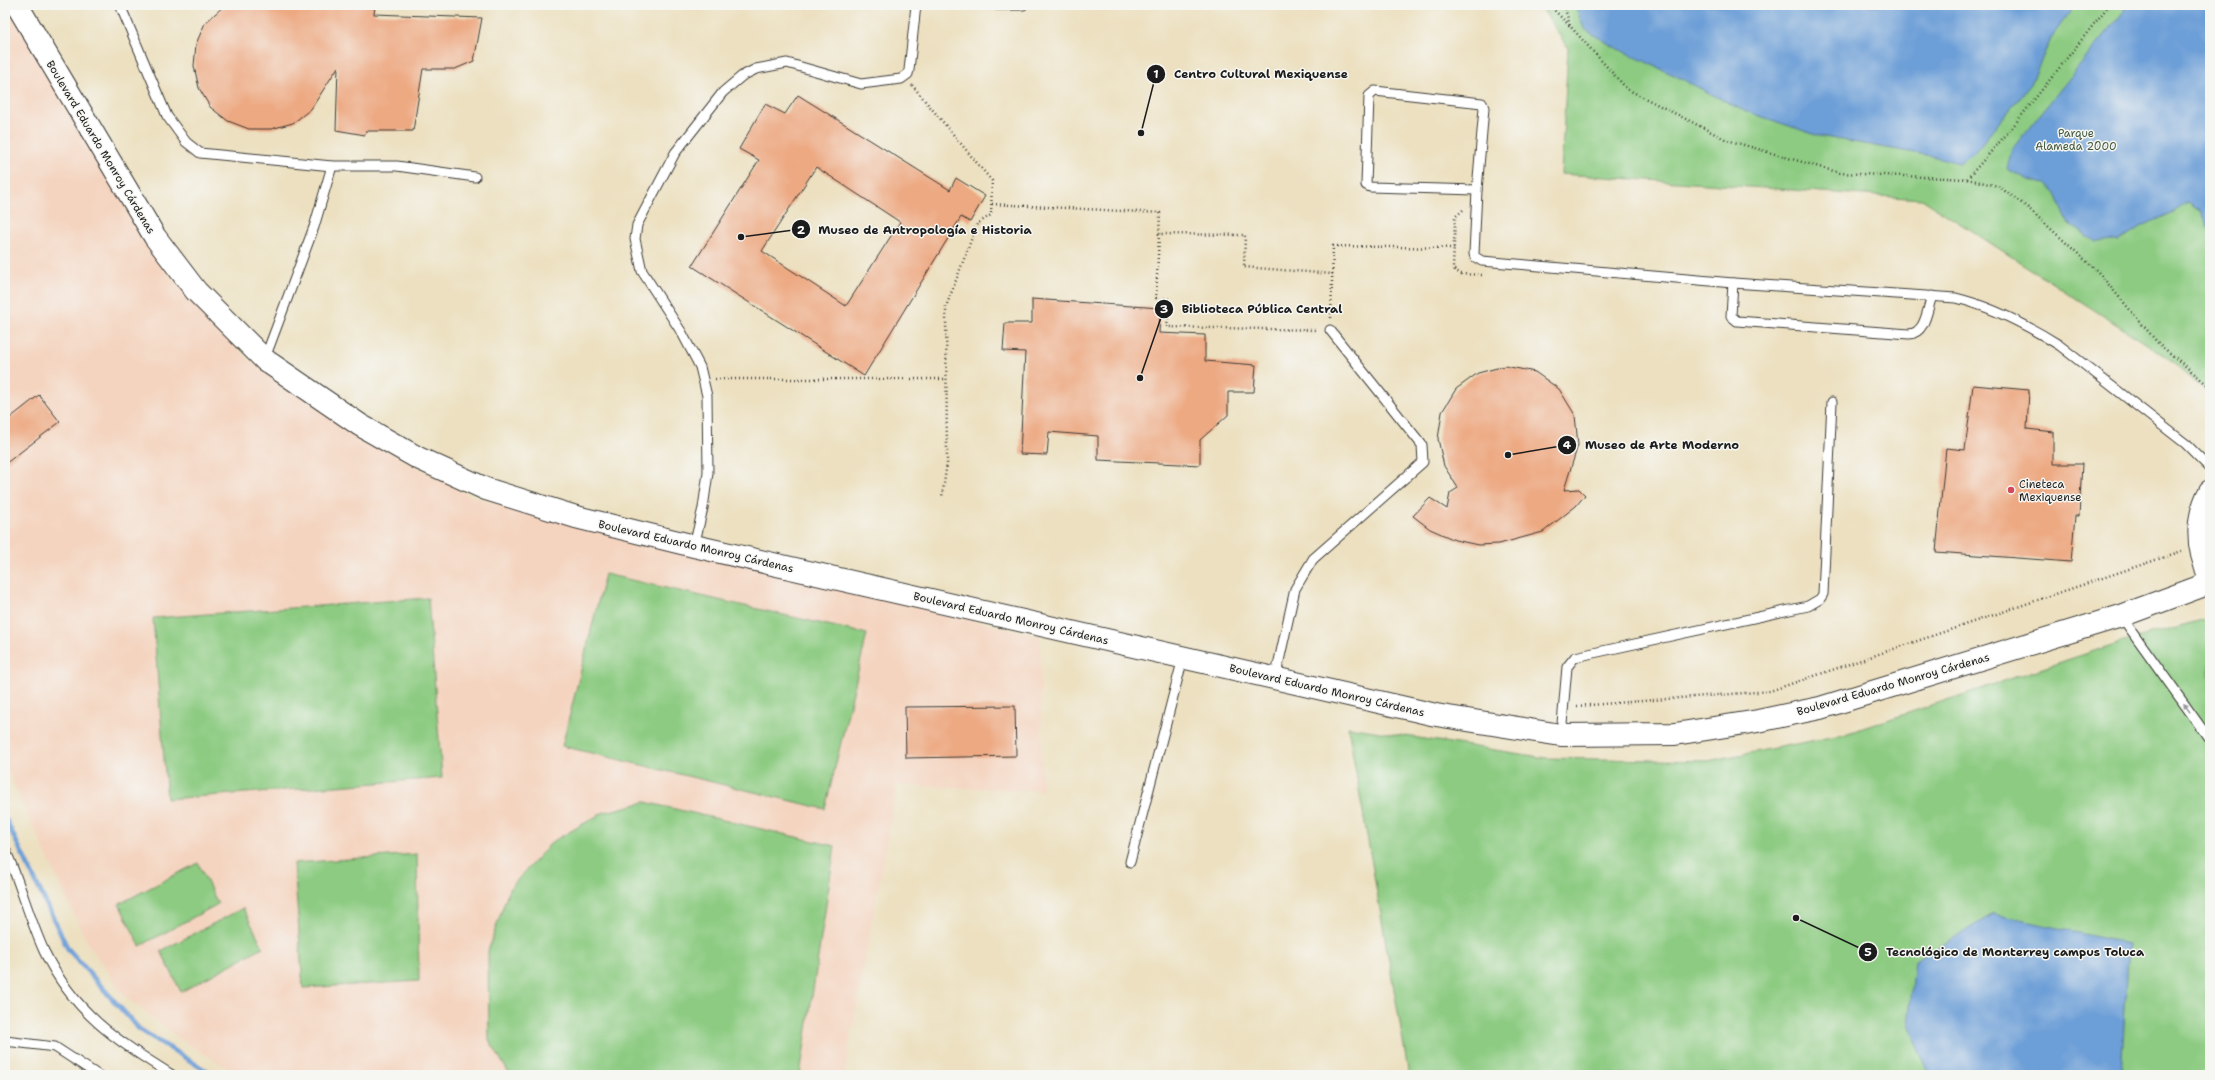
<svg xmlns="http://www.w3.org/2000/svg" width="2215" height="1080" viewBox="0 0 2215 1080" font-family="'Shantell Sans',sans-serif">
<rect width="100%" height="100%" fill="#f6f6f2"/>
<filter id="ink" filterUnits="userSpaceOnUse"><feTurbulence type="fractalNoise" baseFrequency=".025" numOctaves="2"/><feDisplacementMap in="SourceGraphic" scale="8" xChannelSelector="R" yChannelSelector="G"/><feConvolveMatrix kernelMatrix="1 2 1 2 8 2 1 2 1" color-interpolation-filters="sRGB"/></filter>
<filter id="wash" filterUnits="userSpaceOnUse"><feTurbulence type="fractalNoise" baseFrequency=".012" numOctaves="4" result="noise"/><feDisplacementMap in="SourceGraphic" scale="16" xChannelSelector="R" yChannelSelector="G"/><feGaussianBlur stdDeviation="0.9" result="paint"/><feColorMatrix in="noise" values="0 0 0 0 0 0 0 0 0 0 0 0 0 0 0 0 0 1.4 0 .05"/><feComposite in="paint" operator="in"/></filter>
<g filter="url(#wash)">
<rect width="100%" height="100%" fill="#ece0c0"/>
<polygon fill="#f4d4bf" points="5,5 9,7 170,277 249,360 359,436 470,496 1040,637 1042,791 897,785 844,1075 240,1075 181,1040 124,995 87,942 5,766"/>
<g fill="#8ccb81" stroke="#54744e">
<polygon points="1540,5 2210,5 2210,395 2167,357 1922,199 1561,174 1568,48"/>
<polygon points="605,574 867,634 825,809 562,746"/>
<polygon points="428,598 442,778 167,799 153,618"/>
<polygon points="2206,619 2210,622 2210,1075 1409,1075 1348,727 1546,758 1708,761 1842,735 2124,641"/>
<polygon points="645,802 835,846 800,1075 510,1075 489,1040 488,951 509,889 552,842 602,813"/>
<polygon points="417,854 419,981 303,988 294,863"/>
<polygon points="198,863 218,904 140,946 119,904"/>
<polygon points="243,908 263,947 181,992 161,951"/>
</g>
<g fill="#6c9ed7" stroke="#445d7a">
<polygon points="1575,5 2075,5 2051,38 2031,84 1973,154 1959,163 1932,156 1819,136 1742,110 1678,77 1616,48 1584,29"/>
<polygon points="2129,5 2210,5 2210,231 2200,210 2188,202 2174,212 2140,227 2119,241 2096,242 2068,223 2056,194 2045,184 2029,180 2007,169 2012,149"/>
<polygon points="1993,914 2129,944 2121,1075 1930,1075 1908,1025 1915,961"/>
</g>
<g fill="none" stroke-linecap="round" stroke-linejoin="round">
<polyline stroke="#6c9ed7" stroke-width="5" points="5,818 68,949 139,1029 213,1075"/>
</g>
<g id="blocks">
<g fill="#eda982" fill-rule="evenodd">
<polygon points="225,5 375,5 374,14 482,18 474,61 455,69 423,69 413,131 366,131 365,135 336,130 338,67 311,109 293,123 271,129 249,129 228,121 210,107 199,88 194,66 196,44 205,23"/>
<path d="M 798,95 L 950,190 L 956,178 L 985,196 L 970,222 L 961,217 L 864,376 L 692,266 L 759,160 L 739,149 L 765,104 L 785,114 ZM 816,167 L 900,222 L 846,306 L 762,251 Z"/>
<polygon points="1032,299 1160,308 1159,333 1205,335 1205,361 1256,365 1254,392 1228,392 1228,415 1200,440 1200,465 1098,460 1098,436 1049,432 1047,455 1020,454 1025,352 1003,351 1005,323 1032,323"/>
<polygon points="1505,366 1535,372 1559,389 1575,415 1578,445 1564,490 1579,489 1585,495 1576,506 1543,532 1499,544 1478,545 1455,540 1430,529 1413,516 1430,498 1447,509 1450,493 1458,488 1444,466 1438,439 1442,412 1456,389 1478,373"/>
<polygon points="1973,385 2029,390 2027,429 2053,432 2053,464 2082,464 2079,516 2075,516 2071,562 1936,552 1946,448 1965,450"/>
<polygon points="39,395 60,422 5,464 5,422"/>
<polygon points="1015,706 1016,756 906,758 905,707"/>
</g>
</g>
</g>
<g filter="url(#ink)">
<use href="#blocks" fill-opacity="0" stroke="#3b3935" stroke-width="1"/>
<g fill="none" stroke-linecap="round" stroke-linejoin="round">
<defs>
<g id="service">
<polyline points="120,5 167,116 186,142 200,153 332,166 314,227 265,358"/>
<polyline points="997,5 1023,5"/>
<polygon points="1375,91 1482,103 1484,108 1477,190 1370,187 1366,185 1369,96"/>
<polyline points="332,166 397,166 475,177"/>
<path d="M 1477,190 L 1474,254 L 1475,257 L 1482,261 L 1733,283 L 1956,298 C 1993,307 2027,325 2059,345 L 2186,444 L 2210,468"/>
<path d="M 1733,283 L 1731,316 L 1737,321 L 1909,334 C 1926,333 1927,309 1932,296"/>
<polyline points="694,546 703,508 708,473 707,396 700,367 682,333 642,271 635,239 637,225 675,153 723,92 742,76 756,69 787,63 861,84 901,79 908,74 909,70 916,5"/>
<polyline points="2121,616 2210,740"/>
<polyline points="1275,679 1295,589 1313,559 1423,462 1422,445 1330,330"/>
<polyline points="1561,735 1567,667 1575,657 1808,606 1820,599 1823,594 1832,402"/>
<path d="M 5,849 C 20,882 29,918 44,951 C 74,1013 116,1040 172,1075"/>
<polyline points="1130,862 1183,658"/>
<polyline points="5,1041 55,1047 98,1075"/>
</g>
<g id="secondary">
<polyline points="17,5 155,237 196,291 265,360 360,425 418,458 486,489 576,517 694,546 1436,715 1561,735 1675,734 1758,721 1820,708 2121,616 2210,583"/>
<path d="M 2210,491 C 2195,519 2197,549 2210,578"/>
</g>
</defs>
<use href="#service" stroke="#3b3935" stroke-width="11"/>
<use href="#secondary" stroke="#3b3935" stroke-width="24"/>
<g stroke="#3b3935" stroke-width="2.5" stroke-dasharray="1 3" stroke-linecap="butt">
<polyline points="1549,5 1570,26"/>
<polyline points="1564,5 1570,26 1627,89 1727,140 1840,173 1967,179 2011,129 2109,5"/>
<polyline points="912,85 992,181 991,215 977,224 946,307 947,463 942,497"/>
<polyline points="1967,179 1998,186 2027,207 2098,272 2158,343 2210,387"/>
<polyline points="992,204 1160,213 1159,234 1245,235 1244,267 1333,274"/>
<polyline points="1463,210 1455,217 1453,269 1461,274 1482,275"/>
<polyline points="1159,234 1156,298 1169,299 1167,327 1317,330"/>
<polyline points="1331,318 1333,246 1454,248"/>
<polyline points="715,379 947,379"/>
<polyline points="1577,706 1770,691 2182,551"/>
</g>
<use href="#service" stroke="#fff" stroke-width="9"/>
<use href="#secondary" stroke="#fff" stroke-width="22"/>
</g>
<defs><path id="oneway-solid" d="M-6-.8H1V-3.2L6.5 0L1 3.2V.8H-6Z"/></defs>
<use fill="#999" href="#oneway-solid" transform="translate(2187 708) rotate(-126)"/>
</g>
<circle fill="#d1495b" stroke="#f6f6f2" stroke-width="1.5" cx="2011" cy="490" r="4"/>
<g text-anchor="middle" stroke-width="3" stroke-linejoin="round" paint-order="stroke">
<g font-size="11" fill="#43593f" stroke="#f6f6f2">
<text x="2076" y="137">Parque<tspan x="2076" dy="13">Alameda 2000</tspan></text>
</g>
<g font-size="11" fill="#1c1c1c" stroke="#f6f6f2">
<text transform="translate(101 147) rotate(59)" y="4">Boulevard Eduardo Monroy Cárdenas</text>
<text transform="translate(696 546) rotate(13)" y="4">Boulevard Eduardo Monroy Cárdenas</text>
<text transform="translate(1011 618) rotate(13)" y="4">Boulevard Eduardo Monroy Cárdenas</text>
<text transform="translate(1893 684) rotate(-16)" y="4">Boulevard Eduardo Monroy Cárdenas</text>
<text transform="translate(1327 690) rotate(13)" y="4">Boulevard Eduardo Monroy Cárdenas</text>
</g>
<g font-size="11" fill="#1c1c1c" stroke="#f6f6f2" text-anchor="start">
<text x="2019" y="488">Cineteca<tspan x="2019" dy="13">Mexiquense</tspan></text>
</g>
</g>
<path fill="none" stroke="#1c1c1c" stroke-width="1.5" d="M1141 133L1156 74M741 237L801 229M1140 378L1164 309M1508 455L1567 445M1796 918L1868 952"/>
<g fill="#1c1c1c" stroke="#f6f6f2" stroke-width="1.5">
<circle cx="1141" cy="133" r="4"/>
<circle cx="741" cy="237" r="4"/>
<circle cx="1140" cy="378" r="4"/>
<circle cx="1508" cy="455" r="4"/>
<circle cx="1796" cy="918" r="4"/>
<circle cx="1156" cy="74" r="10"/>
<circle cx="801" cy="229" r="10"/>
<circle cx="1164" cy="309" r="10"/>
<circle cx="1567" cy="445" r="10"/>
<circle cx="1868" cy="952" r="10"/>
</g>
<g font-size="12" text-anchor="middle" font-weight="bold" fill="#fff">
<text x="1156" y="78">1</text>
<text x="801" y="234">2</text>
<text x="1164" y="313">3</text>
<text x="1567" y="449">4</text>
<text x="1868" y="956">5</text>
</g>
<g font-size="12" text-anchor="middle" font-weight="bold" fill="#1c1c1c" stroke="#f6f6f2" stroke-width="3" stroke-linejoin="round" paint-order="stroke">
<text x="1261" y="78">Centro Cultural Mexiquense</text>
<text x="925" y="234">Museo de Antropología e Historia</text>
<text x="1262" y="313">Biblioteca Pública Central</text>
<text x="1662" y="449">Museo de Arte Moderno</text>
<text x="2015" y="956">Tecnológico de Monterrey campus Toluca</text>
</g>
<rect width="2215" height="1080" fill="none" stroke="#f6f6f2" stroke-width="20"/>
</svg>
